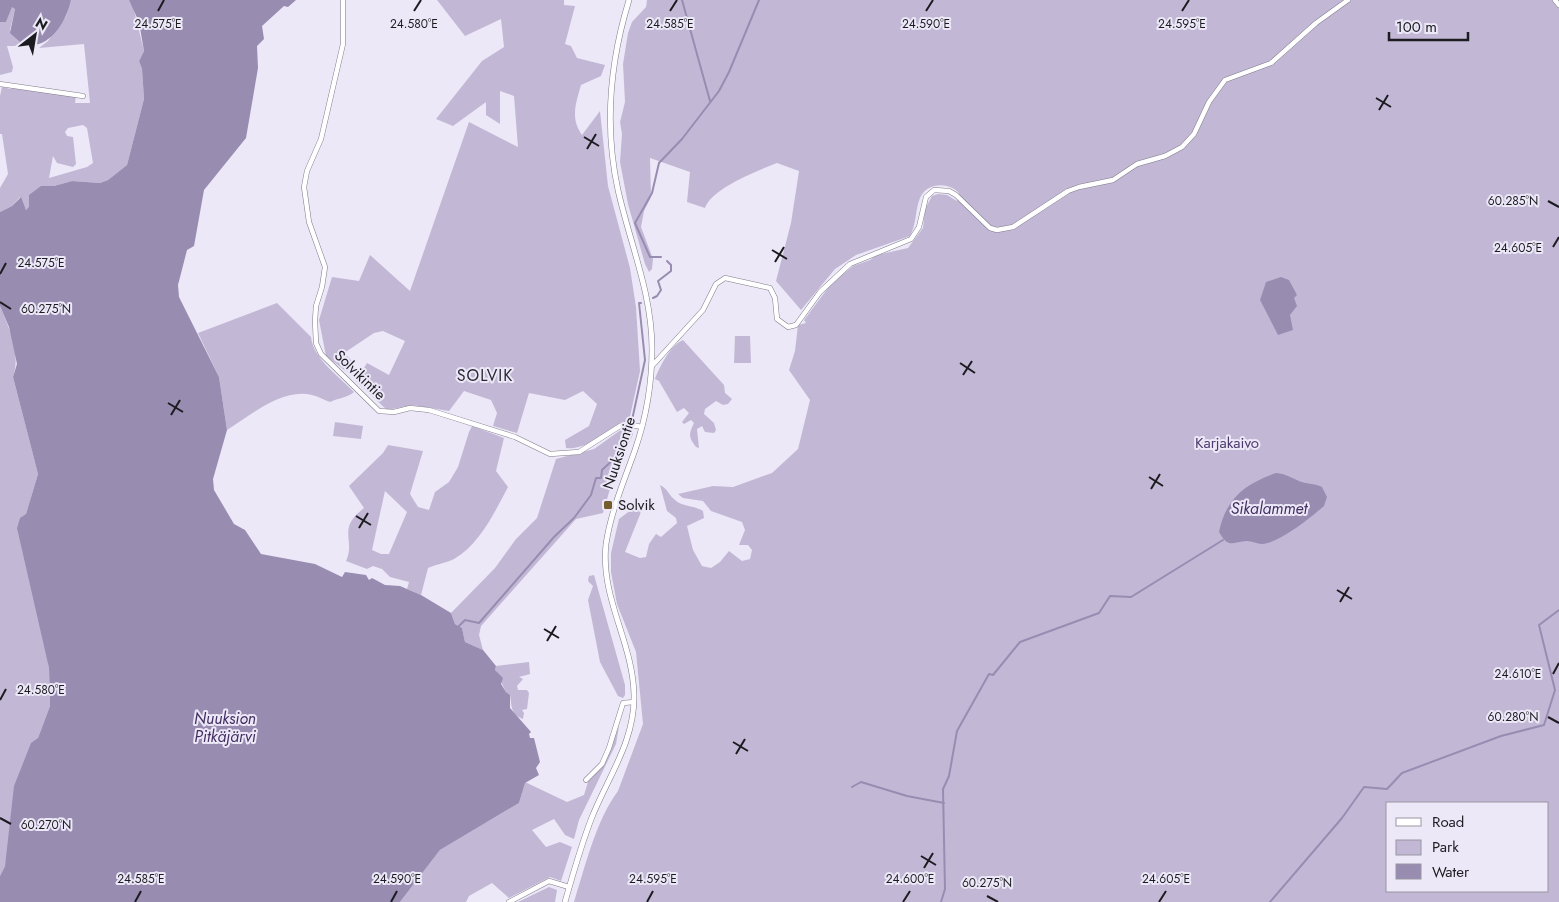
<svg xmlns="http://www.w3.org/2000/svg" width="1559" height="902" viewBox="0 0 1559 902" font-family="Jost,sans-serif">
<rect width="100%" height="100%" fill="#ece8f7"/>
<g fill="#c2b8d6" fill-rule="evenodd">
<path d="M 71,0 L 129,0 L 133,6 L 144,51 L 139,61 L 142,69 L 144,99 L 127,165 L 108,180 L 100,183 L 72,181 L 54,186 L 41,186 L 29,208 L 26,210 L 20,197 L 12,206 L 0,212 L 0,188 L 8,174 L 2,134 L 0,134 L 0,96 L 2,87 L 11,89 L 14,86 L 76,96 L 75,103 L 90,103 L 84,44 L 39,48 L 48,41 L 66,16 ZM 83,125 L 87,128 L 93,163 L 87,167 L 49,178 L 53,156 L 57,163 L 73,167 L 76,164 L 73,137 L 67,136 L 65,132 L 68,128 Z"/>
<path d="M 437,0 L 564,0 L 564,5 L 575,6 L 565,44 L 571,46 L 577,58 L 605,65 L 601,76 L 581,85 C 576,103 570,118 582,135 L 600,111 L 608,186 L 630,268 L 636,307 L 640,371 L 629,421 C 609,428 587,451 566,448 L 565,440 L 589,426 L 597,404 L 583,391 L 565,400 L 529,393 L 517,433 L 493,426 L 497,413 L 491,400 L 464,391 L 449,411 L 412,405 L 387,410 L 356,381 L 367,363 L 389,375 L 405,341 L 383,331 L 374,333 L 344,353 L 353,362 L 347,372 L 326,356 L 319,320 L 332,277 L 359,281 L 370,255 L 410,291 L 469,122 L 518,147 L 514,96 L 500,91 L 500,124 L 486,115 L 486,102 L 453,126 L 436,119 L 482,61 L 504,47 L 501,19 L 465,36 Z"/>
<path d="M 647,0 L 1559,0 L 1559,902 L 574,902 C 585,867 596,820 618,791 L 643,724 L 636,652 L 617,604 L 611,572 L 611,553 L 619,519 L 635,507 L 634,501 L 637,497 L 641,512 L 625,552 L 640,558 L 646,557 L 649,544 L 656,534 L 661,537 L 677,523 L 676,518 L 667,511 L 660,485 C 668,489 668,494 674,499 C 681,507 694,505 703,511 L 704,518 L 687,526 L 693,550 L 702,566 L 711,568 L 720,562 L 729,551 L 742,561 L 750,559 L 752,550 L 748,545 L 739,545 L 745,530 L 742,522 L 711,511 L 703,501 L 683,498 L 678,494 L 713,486 L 733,487 L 772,473 L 798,449 L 810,400 L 789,370 L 795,351 L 798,325 L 806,323 L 804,320 L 831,284 L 853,266 L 870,260 L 877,255 L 908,248 L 923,228 L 925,209 L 932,196 L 938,194 L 947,195 L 957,201 L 959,193 C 949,182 927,182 920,198 C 915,210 917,222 910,236 L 856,255 L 835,269 L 801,310 L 776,281 L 791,223 L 799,171 L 777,163 C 757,171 712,188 705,208 L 687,202 L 690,172 L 650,158 L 651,197 L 644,211 L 641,227 L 653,259 L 652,269 L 649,272 L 645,264 L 628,204 L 620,162 L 622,134 L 620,122 L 625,102 L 623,64 L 628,33 L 632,22 L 646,7 ZM 1388,803 L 1548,803 L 1548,891 L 1388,891 Z"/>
<polygon points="12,6 15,9 10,30 20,42 23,43 17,46 7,46 13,67 12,72 0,75 0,22 6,22"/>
<path d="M 277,303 L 311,337 C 313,359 340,377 354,392 C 347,398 338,398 330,402 C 324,400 318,396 312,395 C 282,388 251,415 227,430 L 219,377 L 198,333 Z"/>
<path d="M 0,306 C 9,328 21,354 13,377 L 38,474 L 26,514 L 49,668 L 50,706 L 38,738 L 5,866 L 0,876 Z"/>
<polygon points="735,336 750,336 751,363 734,363"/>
<path d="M 683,340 L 724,385 L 725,393 L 732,399 L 728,404 L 723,405 L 716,401 L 705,409 L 704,414 L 714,423 L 716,430 L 714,433 L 705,432 L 702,426 L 697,429 L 699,448 L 696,447 C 688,436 689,434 694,423 L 691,420 L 684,424 L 682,422 L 689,413 L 684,408 L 677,412 L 659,381 L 655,379 C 660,366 670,346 683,340 Z"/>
<polygon points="335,422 363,426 361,439 333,436"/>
<path d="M 472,426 L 504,438 L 496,471 L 508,487 C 494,513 480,544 454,559 C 447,563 436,564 428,568 L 421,595 L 407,589 L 409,582 L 390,577 L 382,569 L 373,566 L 367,569 L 346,561 C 356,540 336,529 364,508 L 349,486 L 383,453 L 388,445 L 423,451 L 410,494 L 418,507 L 429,510 L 435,492 L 449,482 L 458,467 L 469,432 ZM 385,491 L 407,512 L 389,554 L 381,554 L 372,550 Z"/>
<polygon points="625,427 633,431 633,434 612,482 603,513 576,519 481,626 479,635 483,650 465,642 462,628 455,624 451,613 495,568 516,539 537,518 556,459 594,449"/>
<polygon points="594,575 625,685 625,695 623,698 618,696 600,662 588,600 593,586 588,581 589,576"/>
<path d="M 529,662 L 530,674 L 519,677 L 523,679 L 517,686 L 518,690 L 527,690 L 529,693 L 527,709 L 522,710 L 524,713 L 523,719 C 510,714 512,706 510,695 L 506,692 L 495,670 L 496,666 Z"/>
<polygon points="619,726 616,744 579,820 574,839 565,835 554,819 532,830 546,847 560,842 572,847 561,881 550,877 509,898 492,883 469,896 466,902 400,902 440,850 519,803 525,782 567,802 584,795 588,782 604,764"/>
<polygon points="549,887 557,890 555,902 518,902"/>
</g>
<g fill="#988cb1">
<path d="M 0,0 L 71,0 C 67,18 55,41 35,45 L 29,42 L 20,42 L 10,33 L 15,9 L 12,7 L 6,22 L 0,22 Z"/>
<polygon points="129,0 296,0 288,7 284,6 262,26 264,39 257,46 258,68 246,138 204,190 194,246 187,250 178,285 179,297 219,377 227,430 213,479 214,490 234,524 245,530 261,554 315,564 342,577 345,572 366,575 369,580 372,578 385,585 400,586 421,595 451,613 455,624 462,628 465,642 483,650 496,666 495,670 503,678 501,684 506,692 510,695 510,708 531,732 529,734 530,738 534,738 540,762 536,768 539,775 525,783 519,803 440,850 400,902 0,902 0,876 5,866 14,786 31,743 38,738 50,706 49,668 17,528 20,518 26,514 38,474 13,377 17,364 9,327 0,306 0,212 12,206 21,197 26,210 29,207 29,195 41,186 54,186 72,181 100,183 108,180 127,165 144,99 142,69 139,61 144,51 139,22"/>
<polygon points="1281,277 1289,280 1297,295 1294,298 1297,306 1290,315 1293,330 1278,335 1260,300 1266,282"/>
<path d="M 1276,473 C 1286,474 1290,477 1299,481 C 1306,484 1314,483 1322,487 L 1327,497 L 1324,506 C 1310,518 1281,542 1262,544 C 1257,544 1252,541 1247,541 C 1231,542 1229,549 1219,532 C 1226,498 1245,484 1276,473 Z"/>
</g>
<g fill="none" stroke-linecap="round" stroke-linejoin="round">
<g stroke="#988cb1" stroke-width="2">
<polyline points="682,0 710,101"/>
<polyline points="661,257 650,257 635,223 652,193 659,163 682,139 719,91 729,72 759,0"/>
<polyline points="653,298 657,296 661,290 658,281 671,271 671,265 667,261"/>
<polyline points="632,420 645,360 639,303 641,303"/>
<polyline points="459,626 465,620 479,623 554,537 574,518 591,495 596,478 601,478 602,470 616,457 616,454 627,439 630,430"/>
<polyline points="852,787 861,782 907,796 944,803"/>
<polyline points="941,902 945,889 943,789 949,776 957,731 989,674 993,675 1020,642 1099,613 1110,596 1131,597 1223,540"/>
<polyline points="1270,902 1342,818 1364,787 1387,789 1402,773 1501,736 1544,725 1555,690 1539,625 1559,610"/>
</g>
<defs>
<g id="minor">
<polyline points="343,0 343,44 321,139 307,171 304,187 309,222 325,267 322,287 316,306 315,321 316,343 321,354 379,411 394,412 410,408 429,410 515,437 550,454 579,452 620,426 626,424 642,427"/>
<polyline points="1555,0 1559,5"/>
<polyline points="0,84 83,96"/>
<polyline points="652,366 703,310 716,284 725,278 770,288 775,298 777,319 788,327 796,325 820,292 850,264 911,239 919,227 926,197 934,190 949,191 956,195 990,228 997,230 1013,227 1068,191 1079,187 1113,180 1137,164 1165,156 1182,147 1194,134 1209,102 1225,80 1271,63 1316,23 1348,0"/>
<polyline points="586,780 602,764 609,748 623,703 634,702"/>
<polyline points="509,902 549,881 569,887"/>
</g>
<path id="tertiary" d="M 565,902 C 573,874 581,845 592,817 C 608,777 635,741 634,695 C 633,642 600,598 606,544 C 611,511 624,481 635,450 C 646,418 652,383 652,349 C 652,293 630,244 618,190 C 604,126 610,62 629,0"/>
</defs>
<use href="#minor" stroke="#7f7b88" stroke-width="5.5"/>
<use href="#tertiary" stroke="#7f7b88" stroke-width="6"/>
<use href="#minor" stroke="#fff" stroke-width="4.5"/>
<use href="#tertiary" stroke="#fff" stroke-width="5"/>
</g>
<path fill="none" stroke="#1c1b20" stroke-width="2" d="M 158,11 L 164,0M 414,11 L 421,0M 670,11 L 677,0M 926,11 L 933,0M 1182,11 L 1189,0M 1376,98 L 1391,107M 1379,110 L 1388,95M 584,137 L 599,146M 587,149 L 596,134M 1548,201 L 1559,207M 1553,247 L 1559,237M 772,250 L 787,259M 775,262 L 784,247M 0,274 L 6,263M 0,302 L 11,309M 960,363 L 975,373M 963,375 L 972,361M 168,403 L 183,412M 171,415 L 180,400M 1149,477 L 1163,486M 1151,489 L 1160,474M 356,516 L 371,525M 359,528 L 368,513M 1337,590 L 1352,599M 1340,602 L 1349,587M 544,629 L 559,638M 547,641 L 556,626M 1553,674 L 1559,663M 0,700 L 6,689M 1548,717 L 1559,723M 733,742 L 748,751M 736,754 L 745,739M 0,818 L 11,824M 921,856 L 936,865M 924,868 L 933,853M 987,896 L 998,902M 135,902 L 141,891M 391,902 L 397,891M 647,902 L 653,891M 903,902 L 910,891M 1159,902 L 1166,891"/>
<rect fill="#745e2e" stroke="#ece8f7" stroke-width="2" x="603" y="500" width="10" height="10" rx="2.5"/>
<g text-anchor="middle" stroke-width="4" stroke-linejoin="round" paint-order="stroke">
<g font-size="15" fill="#1c1b20" stroke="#ece8f7">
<text transform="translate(360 375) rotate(44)" y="5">Solvikintie</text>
<text transform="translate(619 453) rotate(-72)" y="5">Nuuksiontie</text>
</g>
<g font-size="15" fill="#4d3a6c" stroke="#ece8f7">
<text x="1227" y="448">Karjakaivo</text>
</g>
<g font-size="15" fill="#1c1b20" stroke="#ece8f7" text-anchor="start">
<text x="618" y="510">Solvik</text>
</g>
<g font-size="16" letter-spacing="1" fill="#2b2732" stroke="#ece8f7">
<text x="485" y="381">SOLVIK</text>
</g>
<g font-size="16" font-style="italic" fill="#422f61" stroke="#ece8f7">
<text x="1269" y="514">Sikalammet</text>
<text x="225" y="724">Nuuksion<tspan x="225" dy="18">Pitkäjärvi</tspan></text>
</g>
</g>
<g font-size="12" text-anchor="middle" fill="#1c1b20" stroke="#ece8f7" stroke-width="4" stroke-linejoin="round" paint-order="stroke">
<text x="670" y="28">24.585°E</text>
<text x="158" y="28">24.575°E</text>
<text x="414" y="28">24.580°E</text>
<text x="926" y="28">24.590°E</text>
<text x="1182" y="28">24.595°E</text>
<text x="1513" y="205">60.285°N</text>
<text x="1518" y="252">24.605°E</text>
<text x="41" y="267">24.575°E</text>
<text x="46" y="313">60.275°N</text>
<text x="1518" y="678">24.610°E</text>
<text x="41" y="694">24.580°E</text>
<text x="1513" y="721">60.280°N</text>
<text x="46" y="829">60.270°N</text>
<text x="141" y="883">24.585°E</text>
<text x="397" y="883">24.590°E</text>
<text x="653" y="883">24.595°E</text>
<text x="910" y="883">24.600°E</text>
<text x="1166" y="883">24.605°E</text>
<text x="987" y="887">60.275°N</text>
</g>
<rect x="1386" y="802" width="162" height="90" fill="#ece8f7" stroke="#9996a1"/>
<rect x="1396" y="818" width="25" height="8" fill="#ffffff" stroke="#9996a1"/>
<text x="1432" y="827" font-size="15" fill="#1c1b20">Road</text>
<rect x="1396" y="840" width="25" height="15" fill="#c2b8d6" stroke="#9996a1"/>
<text x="1432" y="852" font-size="15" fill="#1c1b20">Park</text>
<rect x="1396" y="864" width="25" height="15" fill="#988cb1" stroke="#9996a1"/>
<text x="1432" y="877" font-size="15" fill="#1c1b20">Water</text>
<g transform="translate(35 35) rotate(31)" stroke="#ece8f7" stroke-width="4" paint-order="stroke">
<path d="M0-4L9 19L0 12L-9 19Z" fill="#1c1b20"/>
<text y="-8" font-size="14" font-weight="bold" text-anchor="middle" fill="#1c1b20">N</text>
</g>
<path d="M1389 32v8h79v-8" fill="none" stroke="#1c1b20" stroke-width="2.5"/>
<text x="1396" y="32" font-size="15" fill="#1c1b20" stroke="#ece8f7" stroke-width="4" paint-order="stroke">100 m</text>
</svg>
